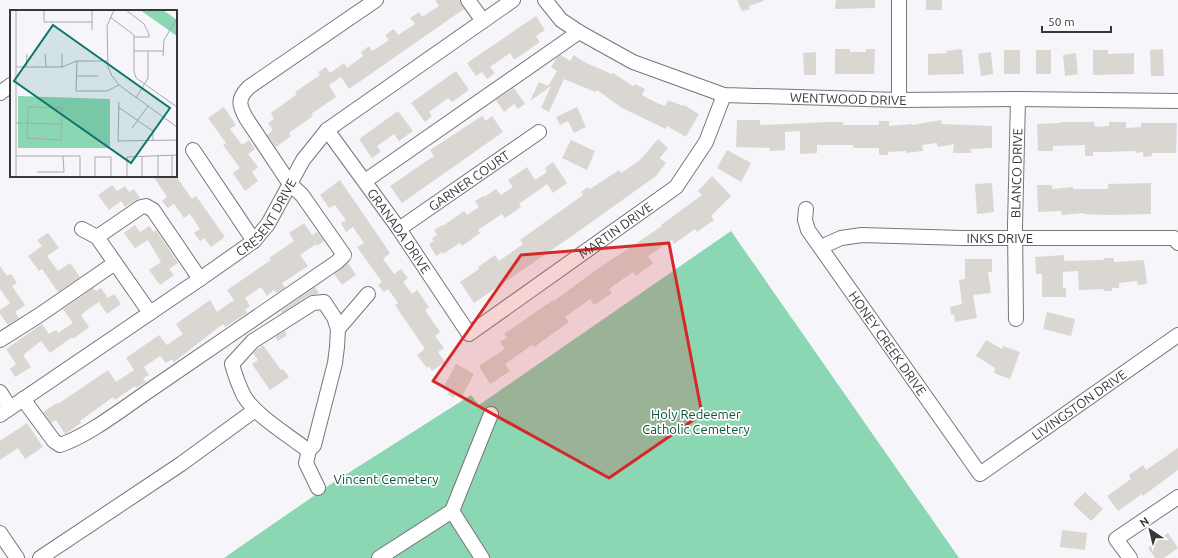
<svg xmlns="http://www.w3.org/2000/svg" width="1178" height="558" viewBox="0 0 1178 558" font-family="Ubuntu,sans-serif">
<rect width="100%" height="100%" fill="#f6f5fa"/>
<polygon fill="#8bd6b3" points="731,231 959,558 224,558 331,484 471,395 479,405"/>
<g fill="#dad7d3">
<polygon points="435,0 460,0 464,9 349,89 341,77 329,85 336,97 311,114 313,116 289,133 291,136 276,147 267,135 273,130 268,123 274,119 271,113 297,94 295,92 320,75 318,72 326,67 330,73 344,63 347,68 363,56 361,52 369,46 372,51 389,40 385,35 394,29 398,35 415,24 410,18 419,12 422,17 439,6"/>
<polygon points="737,0 763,0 764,1 749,6 750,9 742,11"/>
<polygon points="836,0 875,0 875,8 835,9"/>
<rect x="926" y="0" width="16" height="10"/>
<polygon points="536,16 545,30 536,36 540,42 514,60 510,53 490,67 495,73 487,79 482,72 476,76 467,63"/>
<polygon points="835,49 850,49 850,52 866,52 866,49 875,49 874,74 835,74"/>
<polygon points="962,49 964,74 928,75 928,54 947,53 946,51"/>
<polygon points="1163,49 1164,76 1151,76 1150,50"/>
<rect x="1004" y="50" width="16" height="24"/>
<rect x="1036" y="50" width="15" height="24"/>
<polygon points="1093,50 1108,50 1108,54 1134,53 1134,74 1093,75"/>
<polygon points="816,52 816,75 804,75 803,53"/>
<polygon points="991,52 993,74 981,76 978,54"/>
<polygon points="1076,53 1078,74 1065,76 1063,55"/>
<polygon points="561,55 570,61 574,55 584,62 612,74 613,73 633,86 635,84 645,89 642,95 657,103 665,106 668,100 683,106 684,105 699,114 686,137 667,126 666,129 622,108 597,90 595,92 564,79 549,112 541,108 551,86 530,101 539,82 548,86 557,71 551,67 557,57"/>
<polygon points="456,71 469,90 452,102 448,98 429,112 432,116 425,122 411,103"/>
<polygon points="514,88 525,104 518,109 514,104 504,112 496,100"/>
<polygon points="224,107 236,125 230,129 242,145 249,140 255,149 248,154 258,167 252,172 258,181 245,191 233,173 240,168 223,145 226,143 208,118"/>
<polygon points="577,107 586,127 574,133 568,121 560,125 556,117"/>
<polygon points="398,111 413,131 399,141 394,134 377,146 381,152 372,158 359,139"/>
<polygon points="482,116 486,121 492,116 503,132 402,203 390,186 434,156 430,150"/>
<polygon points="737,120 760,120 760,125 830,122 843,122 843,125 879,125 879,121 889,121 889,126 912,124 912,125 941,120 942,124 992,126 992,148 971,149 971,153 953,153 954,144 938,147 937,143 922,145 923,151 906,153 906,151 888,152 888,155 879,155 879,148 853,148 853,145 817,145 817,153 800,154 800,131 785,132 785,150 770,151 770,148 736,147"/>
<polygon points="1060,122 1094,122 1095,127 1109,126 1109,122 1126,122 1126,128 1141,127 1141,123 1177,123 1176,153 1152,153 1152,156 1143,157 1143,152 1136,153 1136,151 1105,152 1093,152 1093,156 1085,156 1085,145 1053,146 1053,151 1038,151 1037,124 1060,123"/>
<polygon points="658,139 668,148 660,158 666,163 656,176 572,236 474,303 460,282 479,269 478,267 495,255 499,261 523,244 520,240 583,195 581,192 588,187 590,189 619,170 621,173 639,161"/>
<polygon points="571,140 595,151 587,170 562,158"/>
<polygon points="727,150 751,163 741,182 717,168"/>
<polygon points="553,162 567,183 553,193 547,184 519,204 521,207 505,218 502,214 478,230 480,233 462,246 460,243 443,254 442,252 436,256 429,244 434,241 432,238 437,235 434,230 442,225 443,226 464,211 467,215 479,207 475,201 483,196 484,197 496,189 501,195 513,187 508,180 527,167 535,180 547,172 545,168"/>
<polygon points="153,176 176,176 192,199 196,196 225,237 211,247 204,238 200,241 194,233 200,229 190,214 184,218 174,204 168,208 162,201 167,197"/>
<polygon points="712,176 731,196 711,216 714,220 697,232 695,229 674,244 672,240 648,256 653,263 636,276 633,272 609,289 612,293 594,305 590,299 565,317 569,322 534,347 532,345 505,364 510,371 490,384 479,366 505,349 500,342 507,338 504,334 553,300 554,301 596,270 662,226 661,225 702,195 698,191"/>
<polygon points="340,180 390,253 383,259 394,274 401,269 408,278 403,282 412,294 417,290 429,307 425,310 440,332 435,336 444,348 438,352 445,362 432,371 429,366 427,368 417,355 425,349 395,305 398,303 388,289 384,292 378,285 382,282 357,247 364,243 353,227 346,232 341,223 346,220 335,205 329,208 320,195"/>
<polygon points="992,183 994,212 977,214 975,184"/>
<polygon points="1151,183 1151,214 1109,215 1084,214 1084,213 1062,215 1061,211 1038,212 1037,185 1052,185 1052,189 1073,187 1073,189 1108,189 1108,184"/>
<polygon points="112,185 117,191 125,186 129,192 134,189 140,198 125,207 121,201 109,210 98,195"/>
<polygon points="304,223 312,235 317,232 324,241 317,246 316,244 300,255 308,266 282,283 285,288 276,293 274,290 267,296 261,287 245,298 250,306 245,310 247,313 225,327 223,324 174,362 172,359 166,363 160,356 144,367 149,375 143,378 146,382 136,388 135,386 115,400 113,397 80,421 81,423 65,434 56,420 51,423 43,412 57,403 58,404 108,370 116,382 134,370 126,358 159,335 167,345 183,334 176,324 210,300 217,312 234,300 227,290 271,260 269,258 294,241 289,233"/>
<polygon points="135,225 140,232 149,226 154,232 156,230 178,263 169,269 174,275 160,285 149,270 161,262 148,240 135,248 124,233"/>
<polygon points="48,233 59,248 47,256 58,271 70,263 80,277 58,292 42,269 39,271 28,256 42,246 37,240"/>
<polygon points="1064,255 1064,261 1104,260 1104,258 1114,258 1114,262 1144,260 1147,284 1138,285 1137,281 1119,283 1119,288 1112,288 1112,291 1104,291 1104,289 1079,290 1078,271 1063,272 1063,288 1066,288 1066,297 1042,297 1042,274 1036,274 1035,257"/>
<polygon points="965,259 992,259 992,272 988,272 991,293 973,295 977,318 955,322 954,314 951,315 950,307 962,304 959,280 965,279"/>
<polygon points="348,263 356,275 342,285 334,274"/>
<polygon points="0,266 7,276 11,274 17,283 12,286 25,305 15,312 19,318 8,325 0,314 0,310 10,303 0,289"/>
<polygon points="315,287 319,293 308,296 282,313 281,311"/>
<polygon points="93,288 96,291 101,288 108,298 114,294 121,304 107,314 99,302 87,310 81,315 89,327 73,339 72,337 50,353 41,341 23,355 31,367 15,377 10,369 16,364 6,349 42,324 49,334 56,330 58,333 73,323 63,309"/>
<polygon points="1047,312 1075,319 1071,336 1043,329"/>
<polygon points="285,331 287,335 278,341 275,337"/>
<polygon points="986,340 1002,349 1003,346 1020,352 1010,379 994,373 995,368 976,356"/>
<polygon points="263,345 281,370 283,369 289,377 270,390 252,364 258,360 253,353"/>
<polygon points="456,364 474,374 462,396 456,393 454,398 448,394 449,391 443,388"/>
<polygon points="27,423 43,447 25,459 18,448 0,460 0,441"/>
<polygon points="1178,448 1178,470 1143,496 1142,494 1118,511 1107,496 1131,479 1129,475 1143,465 1146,470"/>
<polygon points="1085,492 1103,509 1091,521 1073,504"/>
<polygon points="1062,530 1087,533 1085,550 1060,547"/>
<polygon points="1168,533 1178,548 1164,558 1155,558 1148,548"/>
</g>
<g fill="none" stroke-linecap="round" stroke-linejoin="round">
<defs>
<g id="minor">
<polyline points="468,0 483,21"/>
<path id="s1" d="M 545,0 L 561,20 L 579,32 L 633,62 L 724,95 L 899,100 L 1018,99 L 1178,101"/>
<polyline points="0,93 11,85"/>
<polyline points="899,100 899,0"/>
<path id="s2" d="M 327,130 L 399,229 L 469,334 L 676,187 L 706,142 L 724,95"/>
<polyline points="193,150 254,241"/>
<polyline points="365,181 579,32"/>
<path id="s3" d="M 806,209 L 805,220 L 808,230 L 980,474 L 1178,335"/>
<polyline points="82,229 97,237 150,313"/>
<path id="s4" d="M 399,229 L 539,132"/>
<polyline points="97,237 141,207 146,206 153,210 200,279"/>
<path id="s5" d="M 821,247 L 841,238 L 862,235 L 962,238 L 1174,238 L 1178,243"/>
<path id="s6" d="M 1016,319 L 1015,226 L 1018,99"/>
<polyline points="338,329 368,294"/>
<polyline points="0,340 38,316 115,263"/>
<polyline points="0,392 10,408"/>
<path d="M 23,399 L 54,441 L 60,445 C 90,435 126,406 153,388 C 214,346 276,304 337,262 L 344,255 L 302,195 L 290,184 L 246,118 C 239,105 237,99 249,87 L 376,0"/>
<path id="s7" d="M 0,415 L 200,279 L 254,241 L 268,224 L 303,160 L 327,130 L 513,0"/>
<path d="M 309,450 L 314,445 L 335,363 L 337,347 L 338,329 L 334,317 L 324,302 L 313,303 L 253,341 L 232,364 C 235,375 239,386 244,396 C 255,415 288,435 306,449 L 309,450 L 306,463 L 318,488"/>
<polyline points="452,511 491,414"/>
<polyline points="0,533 17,558"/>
<polyline points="40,558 181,464 255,410"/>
<polyline points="379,558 452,511 482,558"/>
<polyline points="1130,558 1116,539 1178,497"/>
</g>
</defs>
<use href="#minor" stroke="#77767a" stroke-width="16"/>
<use href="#minor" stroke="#fff" stroke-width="14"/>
</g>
<path fill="#d62828" fill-opacity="0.2" stroke="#d62828" stroke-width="3" stroke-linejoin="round" d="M 669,243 L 702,414 L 609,478 L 433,381 L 521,255 Z"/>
<g text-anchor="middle" stroke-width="3.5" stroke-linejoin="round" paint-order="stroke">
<g font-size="13" fill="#383739" stroke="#fff">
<text dy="5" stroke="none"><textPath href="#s1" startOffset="330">WENTWOOD DRIVE</textPath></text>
<text dy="5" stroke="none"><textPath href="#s6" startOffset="146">BLANCO DRIVE</textPath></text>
<text dy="5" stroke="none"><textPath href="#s4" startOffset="85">GARNER COURT</textPath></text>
<text dy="5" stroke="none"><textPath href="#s7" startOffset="334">CRESENT DRIVE</textPath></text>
<text dy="5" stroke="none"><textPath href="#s2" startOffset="428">MARTIN DRIVE</textPath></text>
<text dy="5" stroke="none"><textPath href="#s2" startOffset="124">GRANADA DRIVE</textPath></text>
<text dy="5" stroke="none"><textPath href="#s5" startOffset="181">INKS DRIVE</textPath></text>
<text dy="5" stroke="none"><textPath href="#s3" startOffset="160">HONEY CREEK DRIVE</textPath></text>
<text dy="5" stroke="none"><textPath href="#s3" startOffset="441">LIVINGSTON DRIVE</textPath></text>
</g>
<g font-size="13" fill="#08543a" stroke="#fff">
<text x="696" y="419">Holy Redeemer<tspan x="696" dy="15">Catholic Cemetery</tspan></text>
<text x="386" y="484">Vincent Cemetery</text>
</g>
</g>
<g transform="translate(10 10)">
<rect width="167" height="167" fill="#f6f5fa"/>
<path d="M 130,0 L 153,0 L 167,10 L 167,26 ZM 8,86 L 100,89 L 100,138 L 8,138 Z" fill="#8bd6b3"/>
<path fill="none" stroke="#aaa9ad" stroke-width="1" d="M 34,0 L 34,12 L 82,12M 104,0 L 97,16 L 98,57 L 102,66 L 109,75 L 167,117M 116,0 L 134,14 L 139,24 L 139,27 L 124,27M 100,7 L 124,25 L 124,61 L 126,68 L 167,97M 82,20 L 82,0M 124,41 L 153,41M 35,44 L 36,57M 153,46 L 154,30 L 167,8M 67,51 L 66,81 L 97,81 L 109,75M 6,57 L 52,57 L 67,51 L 97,51M 16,57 L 17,44M 52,57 L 52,44M 67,66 L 88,66M 126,88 L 138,68 L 138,41M 109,92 L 108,131 L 167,130M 18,97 L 52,98 L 51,130 L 17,128 ZM 108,97 L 143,121 L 143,131M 6,113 L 52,114M 122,118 L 138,96M 148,145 L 148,167M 162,145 L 162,167M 6,146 L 70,146 L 70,167M 132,147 L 132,167M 27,162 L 54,162 L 53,146M 6,167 L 6,0M 85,167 L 85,147 L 101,147 L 101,167M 117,167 L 117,147 L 167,145"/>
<path fill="#0f766e" fill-opacity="0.15" stroke="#0f766e" stroke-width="2" d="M 43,15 L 160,98 L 121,153 L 4,71 Z"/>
<rect width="167" height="167" fill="none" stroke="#383739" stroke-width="2"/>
</g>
<g transform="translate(1150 530) rotate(325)" stroke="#ffffff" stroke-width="3" paint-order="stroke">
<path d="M0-3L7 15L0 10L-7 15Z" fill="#383739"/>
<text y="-6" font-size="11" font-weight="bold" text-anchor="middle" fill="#383739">N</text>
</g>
<path d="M1042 26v6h69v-6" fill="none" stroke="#383739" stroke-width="2"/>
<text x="1048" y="26" font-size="12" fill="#383739" stroke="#ffffff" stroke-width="3" paint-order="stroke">50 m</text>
</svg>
